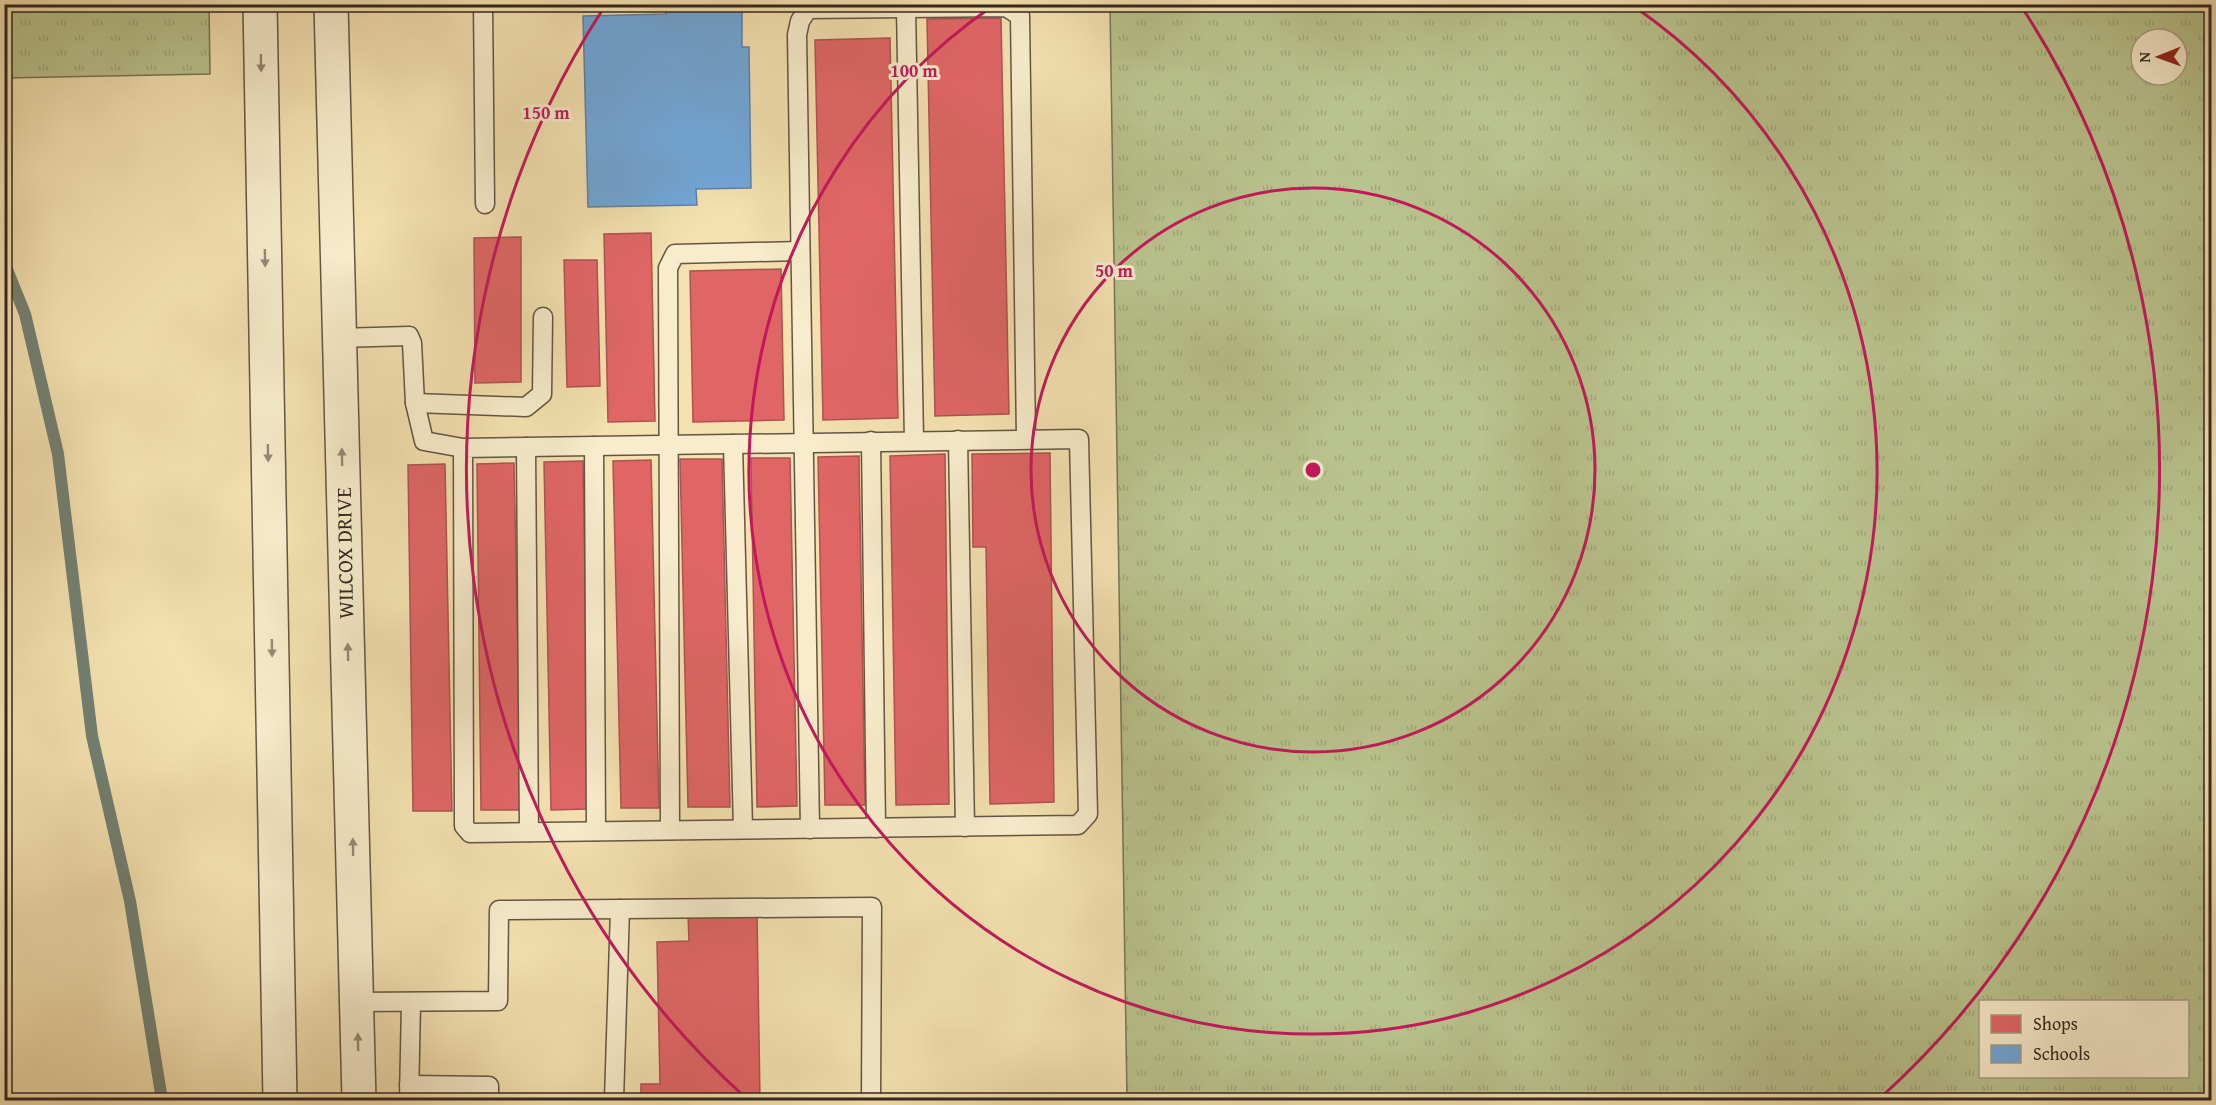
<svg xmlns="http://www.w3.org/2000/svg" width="2216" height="1105" viewBox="0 0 2216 1105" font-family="'Gentium Book Plus',serif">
<defs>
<pattern id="grass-tufts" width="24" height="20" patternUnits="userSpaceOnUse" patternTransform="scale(1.5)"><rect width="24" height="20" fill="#b9c38d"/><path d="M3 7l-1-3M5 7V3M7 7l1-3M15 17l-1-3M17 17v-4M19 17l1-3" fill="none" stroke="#a0a779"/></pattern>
</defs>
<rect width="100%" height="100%" fill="#f4e1b0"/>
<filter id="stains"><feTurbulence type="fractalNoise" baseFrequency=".00333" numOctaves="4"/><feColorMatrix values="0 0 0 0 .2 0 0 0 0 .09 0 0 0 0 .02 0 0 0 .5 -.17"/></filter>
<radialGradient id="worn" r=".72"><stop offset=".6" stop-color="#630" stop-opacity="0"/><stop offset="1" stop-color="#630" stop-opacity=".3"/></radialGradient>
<g fill="url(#grass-tufts)" stroke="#767456" stroke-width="1.5" fill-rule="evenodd">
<polygon points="4,5 209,5 210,74 5,78"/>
<path d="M 1110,5 L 2211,5 L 2211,1100 L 1127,1100 ZM 2141,39 L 2177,39 L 2177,75 L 2141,75 ZM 1980,1002 L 2188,1002 L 2188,1076 L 1980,1076 Z"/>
</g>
<g fill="#e06666" stroke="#ac5351" stroke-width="1.5">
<polygon points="1001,18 1009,414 935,416 927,19"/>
<polygon points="890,38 898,418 823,420 815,40"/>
<polygon points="651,233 655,421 608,422 604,234"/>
<polygon points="521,237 521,382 475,383 474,238"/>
<polygon points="564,260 597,260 600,386 567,387"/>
<polygon points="781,269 784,420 693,422 690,271"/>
<polygon points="1050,453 1054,802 990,804 986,547 973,547 972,454"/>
<polygon points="945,454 949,804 896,805 890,456"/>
<polygon points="859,456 865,805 825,805 818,457"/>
<polygon points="751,458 790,458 797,806 757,807"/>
<polygon points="680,459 722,459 730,807 688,807"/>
<polygon points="651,460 659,808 621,808 613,461"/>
<polygon points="583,461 589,809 551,810 544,462"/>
<polygon points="514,463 521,810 481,810 477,464"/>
<polygon points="445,464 452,811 413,811 408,465"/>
<polygon points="757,912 760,1100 641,1100 641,1084 660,1084 657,942 689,941 688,913"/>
</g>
<polygon fill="#6fa8dc" stroke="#5d81a4" stroke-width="1.5" points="665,4 742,4 742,47 749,47 751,188 696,189 697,205 588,207 583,16 666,14"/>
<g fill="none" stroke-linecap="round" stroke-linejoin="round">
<polyline stroke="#728173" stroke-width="12" points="4,262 25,314 58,454 92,736 130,901 162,1100"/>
<defs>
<g id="service">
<polyline points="483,4 485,204"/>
<polyline points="906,8 914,440"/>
<polyline points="339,338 409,336 412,343 415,403 424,441 463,448 1079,439 1088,814 1078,825 470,833 464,826 463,448"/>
<polyline points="415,403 526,407 542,394 543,317"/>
<polyline points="958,440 965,827"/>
<polyline points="871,441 876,828"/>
<polyline points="733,444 743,829"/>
<polyline points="594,446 596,831"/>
<polyline points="526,447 529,832"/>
<polyline points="810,829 797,35 800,21 808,9 1006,7 1020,16 1026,438"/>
<polyline points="670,830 668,268 675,254 800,251"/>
<polyline points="357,1002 498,1001 499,910 872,907 871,1100"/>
<polyline points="409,1085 489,1086 489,1100"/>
<polyline points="409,1100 411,1002"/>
<polyline points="614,1100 620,909"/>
</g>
<g id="tertiary">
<polyline points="260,4 280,1100"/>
<polyline points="331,4 359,1100"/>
</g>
</defs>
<use href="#service" stroke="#635544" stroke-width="21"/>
<use href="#tertiary" stroke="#635544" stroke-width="36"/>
<use href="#service" stroke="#f8eccc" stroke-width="18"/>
<use href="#tertiary" stroke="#f8eccc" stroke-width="33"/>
</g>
<defs><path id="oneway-solid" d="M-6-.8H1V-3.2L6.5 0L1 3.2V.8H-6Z" transform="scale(1.5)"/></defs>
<g fill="#968976">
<use href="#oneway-solid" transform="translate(261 63) rotate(89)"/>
<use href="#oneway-solid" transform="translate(265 258) rotate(89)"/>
<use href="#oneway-solid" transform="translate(268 453) rotate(89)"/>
<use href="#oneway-solid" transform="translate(342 457) rotate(-91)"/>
<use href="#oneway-solid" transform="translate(272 648) rotate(89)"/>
<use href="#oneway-solid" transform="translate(348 652) rotate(-91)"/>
<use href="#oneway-solid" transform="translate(353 847) rotate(-91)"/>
<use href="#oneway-solid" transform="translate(358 1042) rotate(-91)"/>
</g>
<g fill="none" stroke="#c2185b" stroke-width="3">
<circle cx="1313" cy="470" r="282"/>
<path d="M1632 5A564 564 0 1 1 994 5"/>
<path d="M747 1099A846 846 0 0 1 603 9M2023 9A846 846 0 0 1 1879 1099"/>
</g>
<g text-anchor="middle" stroke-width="6" stroke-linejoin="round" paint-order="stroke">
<g font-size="21" fill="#332620" stroke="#f8eccc">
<text transform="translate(345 553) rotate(-91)" y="7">WILCOX DRIVE</text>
</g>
</g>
<circle cx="1313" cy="470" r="9" fill="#c2185b" stroke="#f8eccc" stroke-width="3"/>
<g font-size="18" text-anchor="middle" font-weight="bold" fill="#c2185b" stroke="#f8eccc" stroke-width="6" stroke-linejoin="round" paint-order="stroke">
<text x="914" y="77">100 m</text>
<text x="546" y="119">150 m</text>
<text x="1114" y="277">50 m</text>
</g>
<rect width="2216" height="1105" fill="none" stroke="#f4e1b0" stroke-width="24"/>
<rect x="6" y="6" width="2204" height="1093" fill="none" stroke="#332620" stroke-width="3"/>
<rect x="12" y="12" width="2192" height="1081" fill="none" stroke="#332620" stroke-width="1.5"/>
<rect x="1979" y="1000" width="210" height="78" fill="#f8eccc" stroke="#a99d87" stroke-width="1.5"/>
<rect x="1991" y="1015" width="30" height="18" fill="#e06666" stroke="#a99d87" stroke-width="1.5"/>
<text x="2033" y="1030" font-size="18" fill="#332620">Shops</text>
<rect x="1991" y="1045" width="30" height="18" fill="#6fa8dc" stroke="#a99d87" stroke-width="1.5"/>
<text x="2033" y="1060" font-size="18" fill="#332620">Schools</text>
<g transform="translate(2159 57) rotate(269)"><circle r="28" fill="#f8eccc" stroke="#a99d87" stroke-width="1.5"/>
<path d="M0-4.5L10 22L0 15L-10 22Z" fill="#8f2418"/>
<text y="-9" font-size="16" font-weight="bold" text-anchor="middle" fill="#332620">N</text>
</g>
<rect width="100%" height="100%" filter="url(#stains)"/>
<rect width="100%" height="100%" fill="url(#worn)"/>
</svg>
